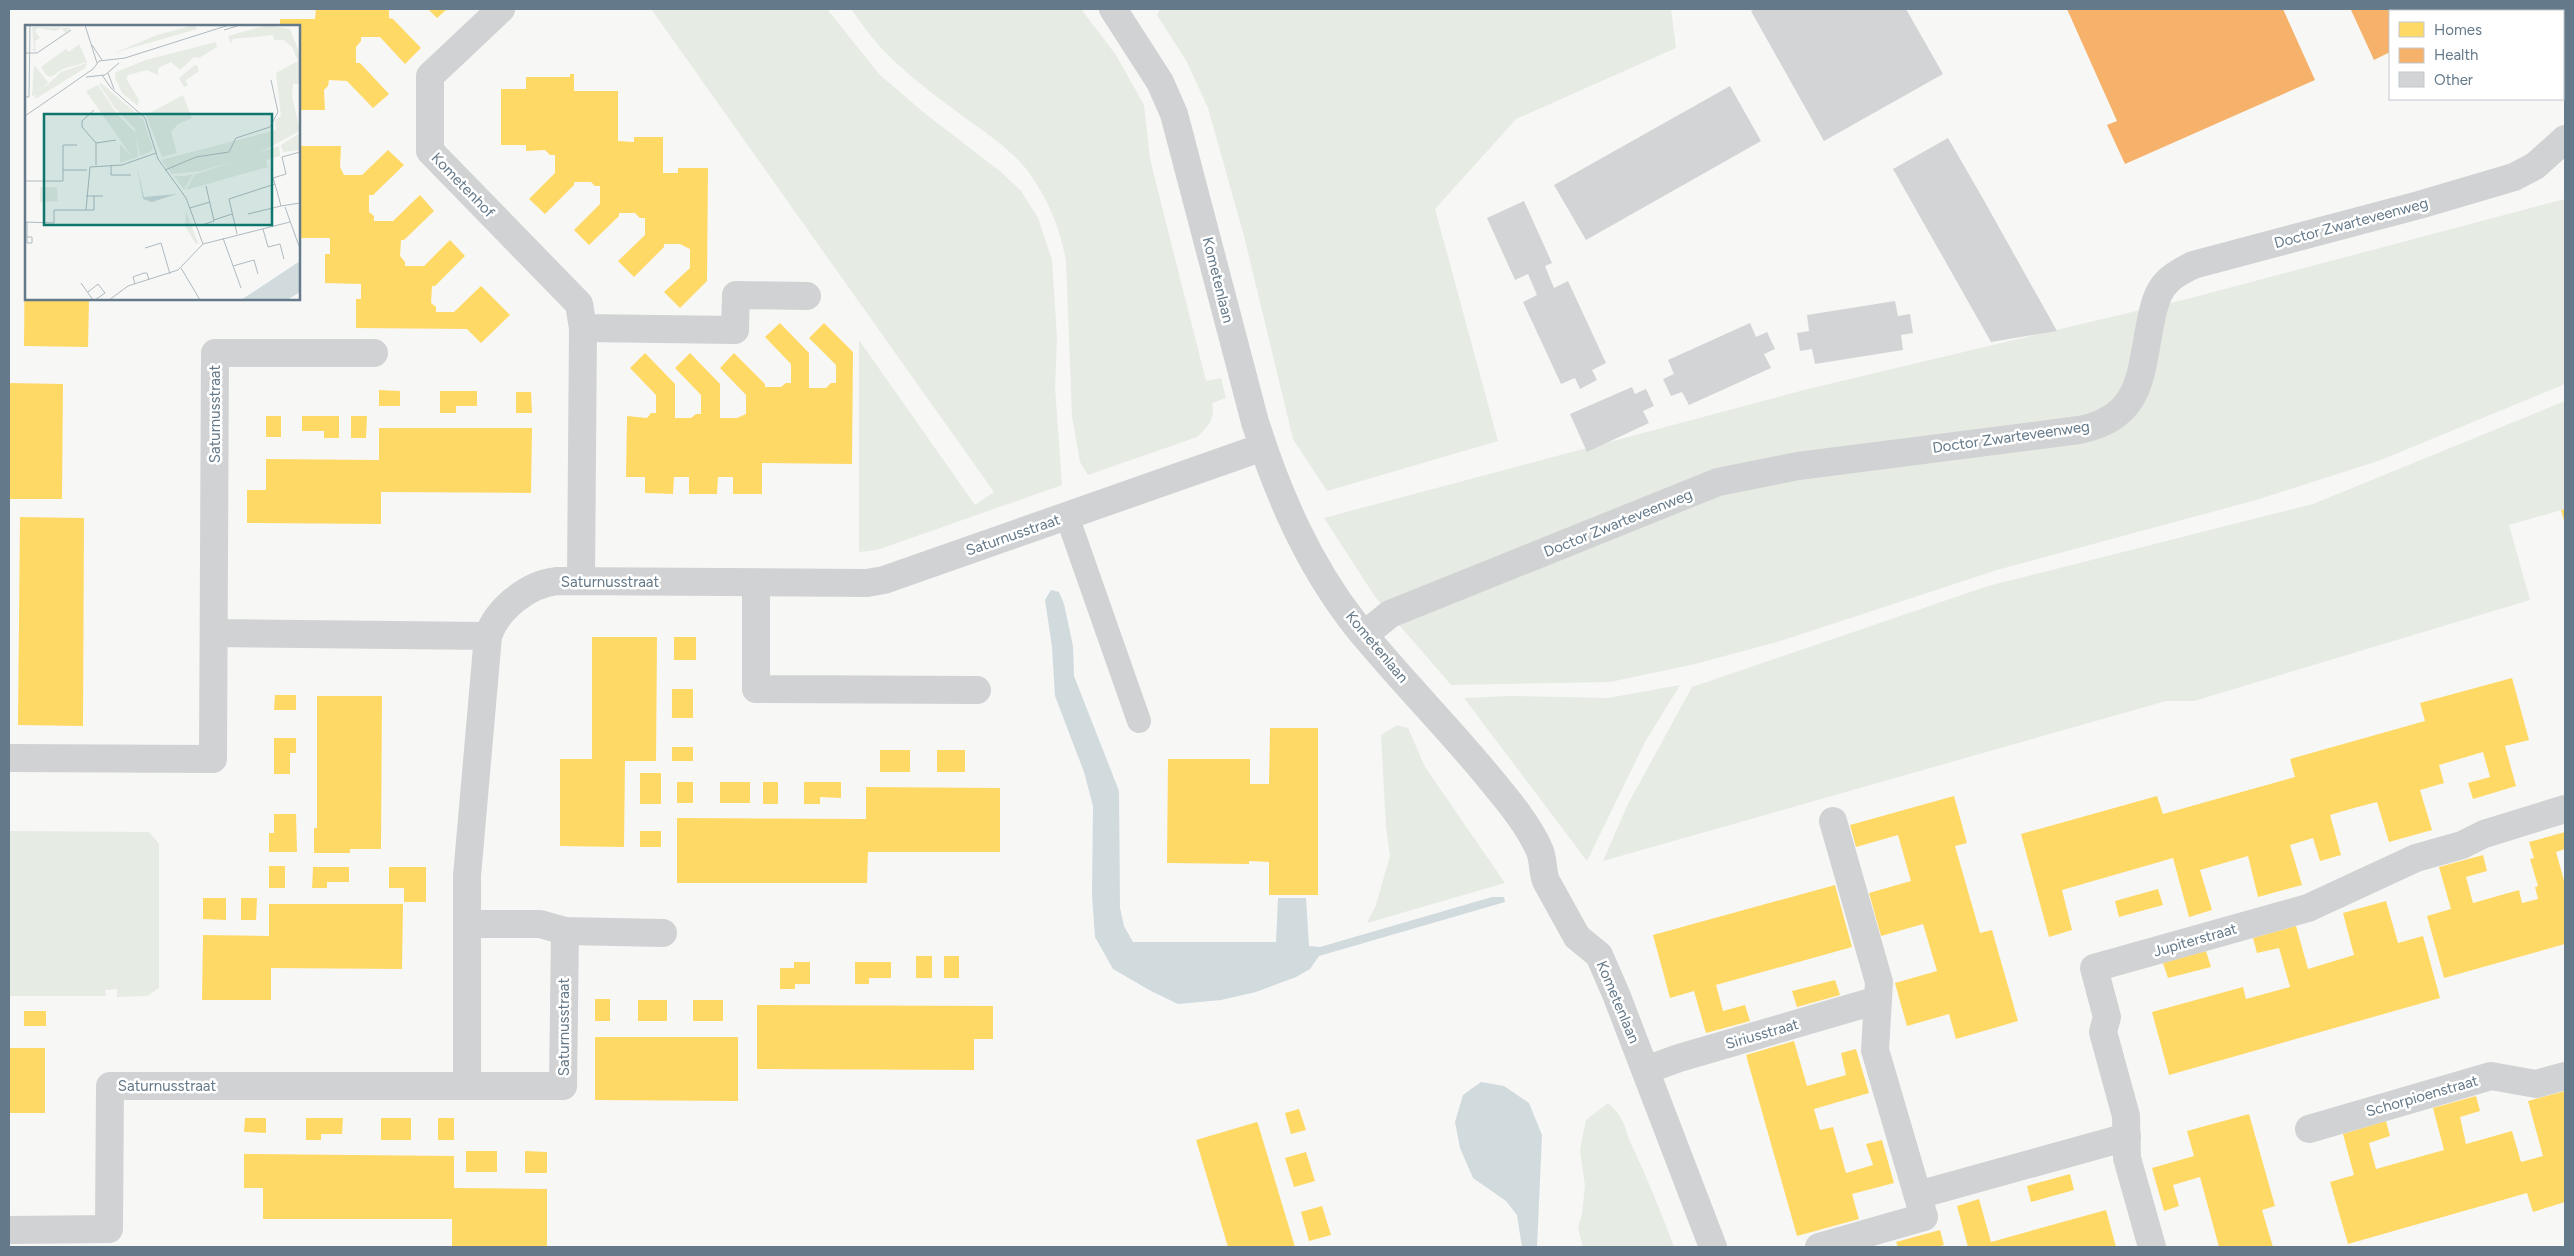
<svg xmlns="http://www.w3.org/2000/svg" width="2574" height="1256" viewBox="0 0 2574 1256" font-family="Figtree,sans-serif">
<rect width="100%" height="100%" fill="#f7f7f6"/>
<g fill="#e6ebe4">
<polygon points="651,9 827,9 879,74 923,112 1001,172 1021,191 1038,218 1052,260 1057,338 1055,387 1062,485 877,550 859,552 859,340 975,505 994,492"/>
<path d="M 851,9 L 1081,9 L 1116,55 L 1144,105 L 1150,159 L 1206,381 L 1221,378 L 1226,398 L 1212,403 C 1216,418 1208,427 1197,437 L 1088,475 L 1080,462 L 1072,416 L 1066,261 C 1061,231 1049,202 1032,177 C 1013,148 975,126 948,105 C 929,91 909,75 892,59 C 876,44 864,27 851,9 Z"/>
<polygon points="1160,9 1671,9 1676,48 1516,119 1435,209 1498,441 1327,491 1293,439 1244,236 1208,108 1187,62 1157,15"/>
<polygon points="2565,199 2565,384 2381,460 2256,500 1997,570 1777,642 1695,664 1610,682 1451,685 1376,598 1324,518 1808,389 2191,298"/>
<polygon points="2565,401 2565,509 2509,525 2530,600 2194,701 2166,701 1603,861 1628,804 1692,687 1988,586 2313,504"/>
<polygon points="1680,685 1645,742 1587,861 1464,698 1511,696 1608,698"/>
<polygon points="1397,725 1408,728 1425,767 1505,883 1367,923 1376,905 1390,856 1386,827 1381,735"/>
<polygon points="9,831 149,832 159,844 159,988 147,996 117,997 117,989 105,990 106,996 9,996"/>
<path d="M 1608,1103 C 1626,1119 1623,1126 1632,1146 C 1648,1180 1661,1212 1674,1247 L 1583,1247 L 1578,1228 L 1582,1214 L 1585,1186 L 1580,1150 L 1586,1120 Z"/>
</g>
<g fill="#d1dadd">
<polygon points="1051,590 1059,592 1064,604 1073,646 1074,676 1119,791 1120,908 1124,926 1133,942 1276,942 1278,898 1306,898 1309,946 1320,947 1492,897 1504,897 1505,902 1319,956 1310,969 1296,977 1256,992 1221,1000 1178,1004 1151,991 1113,969 1095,937 1092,895 1093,806 1084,772 1055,696 1052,647 1045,600"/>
<polygon points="1481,1082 1504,1086 1529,1103 1542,1135 1537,1247 1522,1247 1517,1215 1506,1201 1473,1178 1460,1148 1455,1122 1463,1095"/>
</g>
<g fill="#ffd966">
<polygon points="316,9 389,9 389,18 393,19 421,48 405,64 380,37 361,37 361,41 356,47 356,63 360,63 389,94 373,108 347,81 329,80 328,86 324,90 325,110 299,110 299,26 280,26 280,19 315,19"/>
<polygon points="428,9 447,9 437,18"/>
<polygon points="570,74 574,74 574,91 618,91 618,141 634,142 634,137 663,137 663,173 678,173 678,168 708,168 707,281 680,308 664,292 690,268 690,249 680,244 664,244 664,247 634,277 618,261 645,235 645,218 640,218 635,213 619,213 619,216 589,245 574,230 600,204 600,186 595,186 591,182 574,182 574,185 545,214 529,199 555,173 555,155 550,155 545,150 526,151 526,145 501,145 501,89 526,89 526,77 570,77"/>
<polygon points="299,146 341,146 340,167 344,175 362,175 388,150 404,165 373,195 369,195 369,212 374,216 374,221 393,221 420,195 434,211 404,240 401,240 400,256 405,262 405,266 424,266 450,240 465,256 435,286 432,286 431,303 436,307 436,312 454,312 481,286 510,315 481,343 467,329 356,328 356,299 361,299 361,284 325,283 325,254 330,254 330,238 299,238"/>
<polygon points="25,230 26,299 89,299 88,347 24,346"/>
<polygon points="780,323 809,353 809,388 826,388 831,383 836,383 836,365 809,338 824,323 853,352 852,464 762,463 762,494 733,494 733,477 718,477 717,494 689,494 689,477 674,477 673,494 645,493 645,477 626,477 627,416 647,418 651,413 656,413 656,395 630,368 645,353 675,384 675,418 691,418 696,414 701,414 701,395 675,368 690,353 720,384 720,418 737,418 746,414 746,395 720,368 734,353 765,384 765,387 781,387 786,383 791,383 791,364 765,337"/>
<polygon points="9,383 63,384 62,499 9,499"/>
<polygon points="379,390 400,391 400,406 379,406"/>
<polygon points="440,391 477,391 477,406 456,406 456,413 440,413"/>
<polygon points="516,392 531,392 532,413 516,413"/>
<rect x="266" y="416" width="15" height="21"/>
<polygon points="302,416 339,416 339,438 324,438 324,431 302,431"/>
<polygon points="351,416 367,416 366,438 351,438"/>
<polygon points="379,428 532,428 531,493 381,492 381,524 247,523 247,490 266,490 266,459 379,460"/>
<polygon points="2565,509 2565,524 2561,510"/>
<polygon points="20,517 84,518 83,726 18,725"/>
<polygon points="592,637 657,637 656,761 625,761 624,847 560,846 560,759 592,759"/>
<rect x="674" y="637" width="22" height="23"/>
<polygon points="2512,678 2529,740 2505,746 2516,786 2473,799 2468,783 2490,777 2483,752 2439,765 2444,783 2420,790 2432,830 2389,842 2377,802 2354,808 2330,815 2341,855 2320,861 2313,838 2290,845 2302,885 2258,897 2248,856 2200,870 2212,910 2189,917 2173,858 2062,890 2072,930 2049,937 2021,834 2157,796 2163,814 2295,777 2290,759 2425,721 2420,703"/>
<rect x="672" y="689" width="21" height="29"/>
<polygon points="275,695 296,695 296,710 274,710"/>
<polygon points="317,696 382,696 381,849 350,849 350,853 314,853 314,828 317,828"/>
<polygon points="1270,728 1318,728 1318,895 1269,895 1269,862 1249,861 1249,864 1167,863 1168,759 1250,759 1250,784 1269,784"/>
<polygon points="274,738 296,738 296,753 290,753 290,774 274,774"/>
<rect x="672" y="747" width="21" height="14"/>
<rect x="880" y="750" width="30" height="22"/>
<rect x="937" y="750" width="28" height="22"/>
<rect x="640" y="773" width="21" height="31"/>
<rect x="677" y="782" width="16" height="21"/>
<rect x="720" y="782" width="30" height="21"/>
<rect x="763" y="782" width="15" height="22"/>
<polygon points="804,782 841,782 841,798 820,797 820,804 804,804"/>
<polygon points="866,787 1000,788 1000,852 868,852 867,883 677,883 677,818 866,819"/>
<polygon points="1954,796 1967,843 1955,846 1980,933 1992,930 2018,1021 1956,1039 1949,1014 1907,1026 1901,1005 1895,983 1937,971 1923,924 1881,936 1869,893 1911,881 1898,835 1856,847 1850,825"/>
<polygon points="274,814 296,814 297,852 269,852 269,833 274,833"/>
<rect x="640" y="831" width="21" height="16"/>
<polygon points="2565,832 2565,849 2556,852 2565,884 2565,944 2444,978 2427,916 2451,909 2439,867 2483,855 2487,871 2466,877 2473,903 2519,890 2522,903 2538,899 2535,887 2538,886 2530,859 2534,858 2529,842"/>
<rect x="269" y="866" width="16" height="22"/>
<polygon points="313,867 349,867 349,882 327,882 327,888 312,888"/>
<polygon points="389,867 426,867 426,902 404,902 404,888 389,888"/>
<polygon points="1835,885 1852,947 1716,985 1723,1011 1745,1005 1750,1021 1706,1033 1694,991 1670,998 1653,935"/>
<polygon points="2158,889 2163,905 2119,917 2115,901"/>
<polygon points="203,898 226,898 226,920 203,919"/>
<polygon points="241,898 257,898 256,920 241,920"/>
<polygon points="2386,901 2398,943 2423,936 2440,998 2169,1075 2152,1012 2243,987 2246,999 2290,987 2279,948 2257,953 2253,938 2296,926 2308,969 2354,955 2343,913"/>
<polygon points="269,904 403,904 402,969 271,968 271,1000 202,1000 203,935 269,936"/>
<polygon points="2206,951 2211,967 2168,978 2163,963"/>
<rect x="916" y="956" width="16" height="22"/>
<rect x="944" y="956" width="15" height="22"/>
<polygon points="794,962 810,962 810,984 795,984 795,989 780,989 780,968 794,968"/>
<polygon points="855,962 891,962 891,978 869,978 869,984 855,984"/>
<polygon points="1835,980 1840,995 1797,1007 1792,991"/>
<rect x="595" y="999" width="15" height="22"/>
<rect x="638" y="1000" width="29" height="21"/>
<rect x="693" y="1000" width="30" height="21"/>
<polygon points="757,1005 993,1006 993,1039 974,1039 974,1070 757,1069"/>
<rect x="24" y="1011" width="22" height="15"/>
<polygon points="595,1037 738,1037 738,1101 595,1100"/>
<polygon points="1794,1041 1807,1086 1846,1075 1841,1053 1856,1049 1869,1093 1814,1109 1820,1130 1833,1127 1846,1173 1873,1165 1866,1144 1882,1140 1894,1183 1852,1194 1859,1219 1797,1236 1746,1055"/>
<rect x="9" y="1048" width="36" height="65"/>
<polygon points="2565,1091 2565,1202 2533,1212 2527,1193 2348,1244 2330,1182 2354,1175 2343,1134 2386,1121 2390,1136 2369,1143 2376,1169 2444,1150 2433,1108 2476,1096 2480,1111 2460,1117 2466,1144 2512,1131 2521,1162 2543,1156 2528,1101"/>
<polygon points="1299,1109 1306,1130 1291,1134 1285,1113"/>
<polygon points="2249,1114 2275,1206 2262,1210 2273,1247 2219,1247 2200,1177 2173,1185 2179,1206 2164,1211 2152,1168 2194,1156 2187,1131"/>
<polygon points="245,1118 266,1118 266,1133 244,1132"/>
<polygon points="306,1118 343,1118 342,1134 321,1134 321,1140 306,1140"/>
<rect x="381" y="1118" width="30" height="22"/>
<rect x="438" y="1118" width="16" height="22"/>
<polygon points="1257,1122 1258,1124 1295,1247 1228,1247 1196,1140"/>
<rect x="466" y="1151" width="31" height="21"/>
<polygon points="525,1151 547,1152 547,1173 525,1173"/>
<polygon points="1306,1152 1315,1181 1294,1187 1285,1158"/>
<polygon points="244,1154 454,1156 454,1188 547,1189 547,1247 452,1247 452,1219 263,1219 263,1188 244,1188"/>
<polygon points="2070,1174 2074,1190 2031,1202 2027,1186"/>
<polygon points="1979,1199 1991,1242 2106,1210 2116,1247 1968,1247 1957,1206"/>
<polygon points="1322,1206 1331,1235 1309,1241 1301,1212"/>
<polygon points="1940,1230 1944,1245 1936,1247 1898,1247 1896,1242"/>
</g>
<g fill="#f6b26b">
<polygon points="2067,9 2283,9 2315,80 2125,164 2107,125 2117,121"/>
<polygon points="2354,9 2488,9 2482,11 2390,11 2390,52 2374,60 2351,10"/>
</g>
<g fill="#d3d4d5">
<polygon points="1755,9 1906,9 1943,74 1824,141 1751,11"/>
<polygon points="1730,86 1761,141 1586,240 1554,185"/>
<polygon points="1948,138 1982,197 2057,331 1991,342 1893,169"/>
<polygon points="1524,201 1552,263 1545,266 1554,288 1568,281 1606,363 1592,370 1597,380 1580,389 1575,378 1561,384 1523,302 1537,295 1528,274 1515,280 1487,218"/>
<polygon points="1895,301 1898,316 1910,314 1913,333 1901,335 1903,350 1815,364 1812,349 1800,351 1797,333 1809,331 1807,315"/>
<polygon points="1750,323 1756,337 1767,332 1775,349 1764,354 1771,368 1689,405 1682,392 1671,396 1663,379 1674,374 1668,360"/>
<polygon points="1632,387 1635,394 1646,389 1654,406 1643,411 1649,423 1587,452 1570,414"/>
</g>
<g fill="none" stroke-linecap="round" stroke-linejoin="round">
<polyline stroke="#d1d2d3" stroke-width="24" points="1067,516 1139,721"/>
<g stroke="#d1d2d3" stroke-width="28">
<polyline points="501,9 430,76 430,151 579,304 583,328 735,330 736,295 807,296"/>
<path d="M 1113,9 L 1160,82 L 1174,114 L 1255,422 C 1278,494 1308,564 1355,624 C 1397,676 1444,723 1487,775 C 1505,797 1527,822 1539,849 C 1544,859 1542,871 1546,881 L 1577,937 L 1599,955 L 1616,994 L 1713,1247"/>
<polyline points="581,581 583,328"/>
<polyline points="756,583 756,689 977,690"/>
<polyline points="214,633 488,636"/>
<path d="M 1364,635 L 1390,614 L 1718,482 L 1798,466 L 2079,430 C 2141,418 2140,377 2150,325 C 2153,310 2156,293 2167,282 C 2174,274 2184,270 2193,265 L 2419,205 L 2514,177 L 2535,166 L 2565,139"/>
<polyline points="9,758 213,759 215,353 374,353"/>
<polyline points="467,924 540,924 565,931 663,933"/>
<polyline points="1646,1070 1679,1058 1878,1000"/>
<path d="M 467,1086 L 467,876 L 488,636 C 497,609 528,584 557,581 L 867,583 L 884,580 L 1263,447"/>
<polyline points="2309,1129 2491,1076 2536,1084 2565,1076"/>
<polyline points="1918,1195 2127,1137"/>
<polyline points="9,1230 109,1229 110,1086 563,1086 565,931"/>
<polyline points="1819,1247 1924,1217 1875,1050 1879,982 1833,821"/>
<polyline points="2152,1247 2127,1158 2126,1116 2103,1032 2107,1017 2094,968 2308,908 2416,858 2462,845 2484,834 2565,809"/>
</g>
</g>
<g text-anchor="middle" stroke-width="5" stroke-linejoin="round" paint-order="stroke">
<g font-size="15" fill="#647989" stroke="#fff">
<text transform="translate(463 185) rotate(46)" y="5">Kometenhof</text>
<text transform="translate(2351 223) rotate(-15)" y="5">Doctor Zwarteveenweg</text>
<text transform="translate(1218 280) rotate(76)" y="5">Kometenlaan</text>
<text transform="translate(215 414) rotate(-90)" y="5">Saturnusstraat</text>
<text transform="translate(2011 437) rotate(-8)" y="5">Doctor Zwarteveenweg</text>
<text transform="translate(1618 523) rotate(-22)" y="5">Doctor Zwarteveenweg</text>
<text transform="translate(1013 535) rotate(-19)" y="5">Saturnusstraat</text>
<text x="610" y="587">Saturnusstraat</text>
<text transform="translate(1377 647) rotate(50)" y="5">Kometenlaan</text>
<text transform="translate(2195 940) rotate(-16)" y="5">Jupiterstraat</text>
<text transform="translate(1618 1002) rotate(67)" y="5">Kometenlaan</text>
<text transform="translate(564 1027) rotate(-90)" y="5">Saturnusstraat</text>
<text transform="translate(1762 1034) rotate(-16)" y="5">Siriusstraat</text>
<text x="167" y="1091">Saturnusstraat</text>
<text transform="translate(2422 1096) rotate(-16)" y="5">Schorpioenstraat</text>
</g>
</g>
<g transform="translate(25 25)">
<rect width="275" height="275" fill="#f7f7f6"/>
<path d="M 169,0 L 172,4 L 89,28 L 132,10 ZM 243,0 L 265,4 L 275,30 L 275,59 L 268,59 L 267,71 L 275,106 L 230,130 L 176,146 L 147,149 L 136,135 L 251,105 L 250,95 L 256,91 L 251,48 L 273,36 L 267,22 L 259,15 L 249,15 L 248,10 L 208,14 L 206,19 L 203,11 ZM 7,2 L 45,3 L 45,4 L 40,8 L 37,3 L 30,6 L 13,3 L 10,6 L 15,13 L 10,16 L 11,27 L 6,24 L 9,24 ZM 191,17 L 192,22 L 174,33 L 169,32 L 155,45 L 146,37 L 133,43 L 133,50 L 122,45 L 103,50 L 101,53 L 114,75 L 113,81 L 97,68 L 90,53 L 91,47 L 121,35 ZM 54,19 L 62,37 L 38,44 L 26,52 L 21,50 L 16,42 L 41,24 L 44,27 ZM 62,38 L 60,43 L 12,73 L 9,72 L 36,47 ZM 9,40 L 23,57 L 14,69 L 7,71 ZM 170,40 L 172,40 L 174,46 L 161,55 L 163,61 L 159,62 L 154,53 ZM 76,58 L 118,94 L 128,124 L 125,127 L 115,131 L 110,104 L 90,83 L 74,59 ZM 73,60 L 92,89 L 111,108 L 113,132 L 95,138 L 95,119 L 107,132 L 61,66 ZM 158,70 L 167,93 L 153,99 L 146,107 L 152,128 L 137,132 L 121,90 ZM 275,108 L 275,125 L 258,127 L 256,120 ZM 254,121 L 255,131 L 241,135 L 243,142 L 161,165 L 169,150 ZM 168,149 L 159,165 L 149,151 L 161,151 ZM 15,162 L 32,162 L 33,176 L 15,177 ZM 161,186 L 173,218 L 171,219 L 160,201 Z" fill="#e6ebe4"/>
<path d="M 112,142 L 119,172 L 152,169 L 127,177 L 118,174 ZM 275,236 L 275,267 L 262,275 L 216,275 Z" fill="#d1dadd"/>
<path fill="none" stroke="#afbac0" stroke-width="1" d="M 60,0 L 72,38M 199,5 L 215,0M 67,20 L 77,35M 0,28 L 12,28 L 46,5M 83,48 L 89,64M 77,50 L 86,63 L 120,93 L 133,134 L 161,173 L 178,219M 61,52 L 80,50 L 94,38M 0,72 L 4,72 L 5,0M 69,85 L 57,96 L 57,102 L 71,118 L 91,115M 0,91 L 68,44 L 74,36 L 100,33 L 204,0M 71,140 L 71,118M 86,140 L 86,150 L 106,150M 38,145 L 62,145M 140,145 L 171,132 L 204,127 L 211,113 L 245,102 L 253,87 L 246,55M 0,156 L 38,156 L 38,120 L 52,120M 250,159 L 256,181 L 275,178M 61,171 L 78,171M 260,182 L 274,221M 165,183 L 185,177M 61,185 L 65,142 L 97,140 L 131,128M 223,189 L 256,181M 189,195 L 207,189M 0,197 L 29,198 L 29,185 L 69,185 L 69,171M 2,197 L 2,218 L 7,218 L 7,212 L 2,212M 177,200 L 189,196 L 181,161M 238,204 L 243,222 L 255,219 L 259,234M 212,209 L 204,174 L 250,159 L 248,153 L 261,149 L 257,132 L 275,127M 198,213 L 216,263M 178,219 L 265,197M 120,223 L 136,218 L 145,249M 208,241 L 229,235 L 233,249M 156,243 L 175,275M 56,258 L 68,275M 110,259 L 108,252 L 119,248 L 122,248 L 124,255M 63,267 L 73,259 L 80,268 L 70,275M 84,275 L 103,261 L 153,245 L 178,219"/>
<path fill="#0f766e" fill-opacity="0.15" stroke="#0f766e" stroke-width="2.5" d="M 19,89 L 247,89 L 247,200 L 19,200 Z"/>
<rect width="275" height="275" fill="none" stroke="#647989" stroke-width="2.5"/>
</g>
<rect width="2574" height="1256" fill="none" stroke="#647989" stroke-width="20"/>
<rect x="2389" y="10" width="175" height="90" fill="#ffffff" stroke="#c1c9d0"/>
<rect x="2399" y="22" width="25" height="15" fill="#ffd966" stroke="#c1c9d0"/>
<text x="2434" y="35" font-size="15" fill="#647989">Homes</text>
<rect x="2399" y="48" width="25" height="15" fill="#f6b26b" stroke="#c1c9d0"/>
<text x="2434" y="60" font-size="15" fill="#647989">Health</text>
<rect x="2399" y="72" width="25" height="15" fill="#d3d4d5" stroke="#c1c9d0"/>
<text x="2434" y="85" font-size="15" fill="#647989">Other</text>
</svg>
